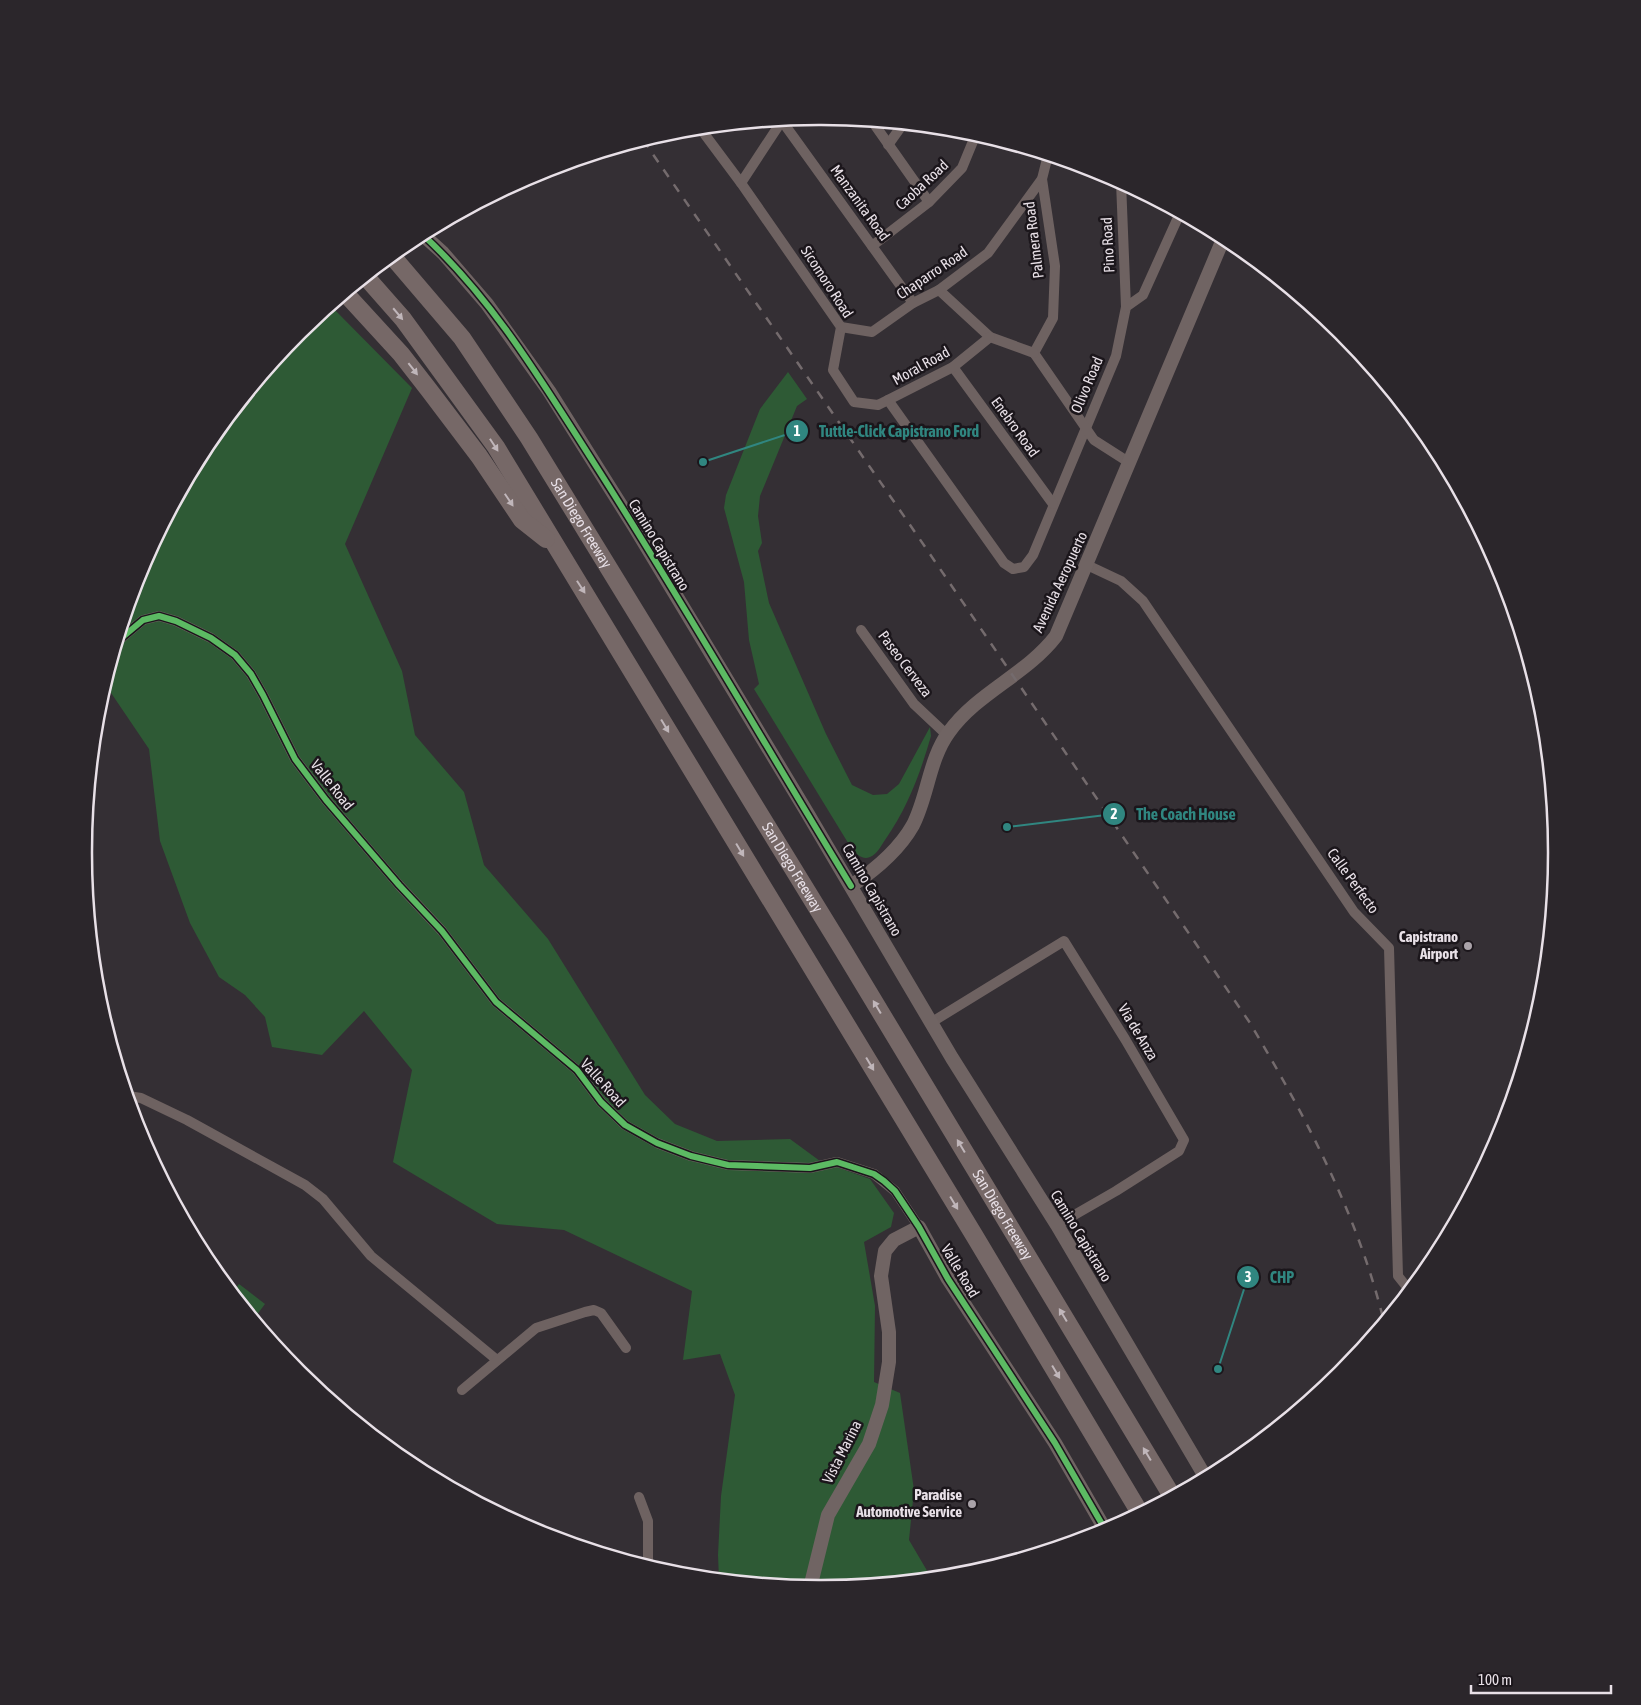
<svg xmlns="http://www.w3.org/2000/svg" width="1641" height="1705" viewBox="0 0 1641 1705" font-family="'Asap Condensed',sans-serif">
<rect width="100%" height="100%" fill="#342f34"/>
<g fill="#2e5a35">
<polygon points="331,306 412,388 345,544 402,671 415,735 464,792 484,865 548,939 645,1095 675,1124 717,1141 790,1139 820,1161 870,1179 894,1213 891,1227 864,1242 875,1306 874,1382 900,1393 914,1490 909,1540 929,1574 928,1579 820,1589 719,1579 718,1555 721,1496 735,1395 720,1354 683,1360 692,1291 564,1230 497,1224 393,1162 412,1070 364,1011 322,1055 272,1047 265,1017 245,995 219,977 190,923 160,841 149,749 105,684 140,570 208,443 300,331"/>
<path d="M 788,372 L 807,399 L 797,406 L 760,496 L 758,516 L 762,543 L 758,551 L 769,603 L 826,734 L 852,785 L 873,795 L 887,794 L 899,784 L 930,727 L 931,736 C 920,774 908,807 885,840 C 881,846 877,854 870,857 C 863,860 858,855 853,851 L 754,689 L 759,684 L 749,640 L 744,582 L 724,508 L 726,495 L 760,409 Z"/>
<polygon points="239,1284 265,1304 256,1316 233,1292"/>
</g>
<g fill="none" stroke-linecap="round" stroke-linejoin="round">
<g stroke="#6e6261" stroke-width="10">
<polyline points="782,121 913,303"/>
<polyline points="872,121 929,202"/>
<polyline points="700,128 741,183 841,327 833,370 854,402 878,405 888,400 1004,563 1013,569 1024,567 1033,555 1116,356 1126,307 1143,295 1180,213"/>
<polyline points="888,145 903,124"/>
<polyline points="1042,179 1055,266 1053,318 1034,353 1094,440 1130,463"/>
<polyline points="1121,182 1126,307"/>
<polyline points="741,183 783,119"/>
<polyline points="872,246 929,202 962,168 976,134"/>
<polyline points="939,290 990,337 1034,353"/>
<polyline points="841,327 872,332 913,303 939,290 988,253 1042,179 1048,155"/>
<polyline points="953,367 1053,504"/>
<polyline points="888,400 953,367 990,337"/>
<polyline points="1087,565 1121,581 1143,601 1354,912 1389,948 1398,1276 1406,1286"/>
<polyline points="861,630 914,704 947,735"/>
<polyline points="119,640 143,620 159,616 176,621 211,638 235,655 251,674 263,695 295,759 326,800 399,885 442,931 496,1002 577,1070 601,1102 625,1125 657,1143 691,1156 728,1165 810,1168 837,1162 874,1174 895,1191 919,1227"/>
<polyline points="932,1022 1064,941 1125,1039 1184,1140 1179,1151 1116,1191 1057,1225"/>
<polyline points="128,1096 141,1098 187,1120 305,1185 323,1199 371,1256 497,1360"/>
<polyline points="462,1390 536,1328 585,1312 594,1310 601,1313 626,1348"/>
<polyline points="639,1497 648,1521 648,1566"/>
</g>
<g stroke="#706463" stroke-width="14">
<polyline points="422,234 443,253 487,304 549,391 634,526 805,809 952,1058 1057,1225 1206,1478"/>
<path d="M 851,886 C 875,870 899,850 913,825 C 928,796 929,759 949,732 C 978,692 1026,675 1056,636 L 1224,237"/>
<polyline points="810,1588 828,1515 869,1444 882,1405 889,1362 889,1332 881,1276 885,1251 894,1240 919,1227 948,1279 1055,1443 1106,1531"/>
</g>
<g stroke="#766867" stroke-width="18">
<path id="s1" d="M 392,256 L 462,338 L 529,438 L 843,950 L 1172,1496"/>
<polyline points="366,277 403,319 496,447 974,1235 1140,1513"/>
<polyline points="346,294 401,354 429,390 479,456 522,520 546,539"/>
</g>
<path stroke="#746b6d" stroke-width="2.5" stroke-dasharray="9 9" stroke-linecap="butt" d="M 643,140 L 906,519 L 1250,1023 C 1306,1117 1358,1215 1384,1322"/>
<defs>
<g id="cycleway">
<path d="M 422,234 C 493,299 542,382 594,463 C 683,602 765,745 851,886"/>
<polyline points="119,640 143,620 159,616 176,621 211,638 235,655 251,674 263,695 295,759 326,800 399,885 442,931 496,1002 577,1070 601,1102 625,1125 657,1143 691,1156 728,1165 810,1168 837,1162 874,1174 884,1181 895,1191 919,1227 948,1279 1055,1443 1106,1531"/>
</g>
</defs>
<use href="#cycleway" stroke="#1b161b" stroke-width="9"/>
<use href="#cycleway" stroke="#5cba63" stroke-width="6"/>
</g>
<defs><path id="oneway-solid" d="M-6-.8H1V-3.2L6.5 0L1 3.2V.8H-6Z" transform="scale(1.25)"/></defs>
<g fill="#c0b6ba">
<use href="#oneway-solid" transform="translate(398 314) rotate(50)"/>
<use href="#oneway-solid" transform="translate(413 369) rotate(52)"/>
<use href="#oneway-solid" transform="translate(494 445) rotate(57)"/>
<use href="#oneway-solid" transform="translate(509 500) rotate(56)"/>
<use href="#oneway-solid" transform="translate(581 587) rotate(57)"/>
<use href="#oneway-solid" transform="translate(665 726) rotate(59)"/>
<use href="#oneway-solid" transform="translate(740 850) rotate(59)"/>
<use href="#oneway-solid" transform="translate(877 1007) rotate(-121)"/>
<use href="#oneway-solid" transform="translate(870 1064) rotate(59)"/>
<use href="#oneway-solid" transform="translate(961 1146) rotate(-121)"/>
<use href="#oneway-solid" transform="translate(954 1203) rotate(59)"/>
<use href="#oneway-solid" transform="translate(1063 1315) rotate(-121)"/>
<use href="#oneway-solid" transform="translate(1056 1372) rotate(59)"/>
<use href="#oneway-solid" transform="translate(1147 1454) rotate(-121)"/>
</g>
<g fill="#a9a2a8" stroke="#1b161b" stroke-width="2">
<circle cx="1468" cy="946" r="5"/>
<circle cx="972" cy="1504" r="5"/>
</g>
<g text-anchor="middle" stroke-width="5" stroke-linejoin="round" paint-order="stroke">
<g font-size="15" fill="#e8e0e7" stroke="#1b161b">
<text transform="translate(922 185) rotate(-43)" y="5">Caoba Road</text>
<text transform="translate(860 203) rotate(54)" y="5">Manzanita Road</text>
<text transform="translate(1034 240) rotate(-97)" y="5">Palmera Road</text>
<text transform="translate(1108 245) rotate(-93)" y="5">Pino Road</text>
<text transform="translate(932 273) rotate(-34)" y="5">Chaparro Road</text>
<text transform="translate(827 282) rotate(57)" y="5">Sicomoro Road</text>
<text transform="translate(921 366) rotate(-29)" y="5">Moral Road</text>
<text transform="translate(1087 385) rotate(-67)" y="5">Olivo Road</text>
<text transform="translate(1015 427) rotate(54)" y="5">Enebro Road</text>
<text dy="5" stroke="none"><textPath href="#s1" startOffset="328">San Diego Freeway</textPath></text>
<text transform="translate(659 545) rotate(59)" y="5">Camino Capistrano</text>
<text transform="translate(1060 582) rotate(-65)" y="5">Avenida Aeropuerto</text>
<text transform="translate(905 664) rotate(53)" y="5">Paseo Cerveza</text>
<text transform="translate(332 785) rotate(52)" y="5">Valle Road</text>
<text dy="5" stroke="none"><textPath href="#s1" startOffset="732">San Diego Freeway</textPath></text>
<text transform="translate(1353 881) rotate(54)" y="5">Calle Perfecto</text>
<text transform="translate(872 890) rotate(60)" y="5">Camino Capistrano</text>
<text transform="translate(1138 1032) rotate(59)" y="5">Via de Anza</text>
<text transform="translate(603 1083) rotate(48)" y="5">Valle Road</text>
<text dy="5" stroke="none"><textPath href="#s1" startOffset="1138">San Diego Freeway</textPath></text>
<text transform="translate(1081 1236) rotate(59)" y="5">Camino Capistrano</text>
<text transform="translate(960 1271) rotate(59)" y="5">Valle Road</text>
<text transform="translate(842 1452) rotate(-63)" y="5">Vista Marina</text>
</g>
<g font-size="15" font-weight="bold" fill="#e8e0e7" stroke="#1b161b" text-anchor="end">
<text x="1458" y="942">Capistrano<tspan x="1458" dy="17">Airport</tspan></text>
<text x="962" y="1500">Paradise<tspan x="962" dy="17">Automotive Service</tspan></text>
</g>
</g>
<path d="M0 0H1641V1705H0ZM819 125H821A727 727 0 0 1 1548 852V853A727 727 0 0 1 821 1580H819A727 727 0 0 1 92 853V852A727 727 0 0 1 819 125Z" fill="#2b262b" fill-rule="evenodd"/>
<path fill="none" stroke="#e8e0e7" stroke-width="2.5" d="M819 125H821A727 727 0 0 1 1548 852V853A727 727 0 0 1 821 1580H819A727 727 0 0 1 92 853V852A727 727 0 0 1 819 125Z"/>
<path fill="none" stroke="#308680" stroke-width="2" d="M703 462L797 431M1007 827L1114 814M1218 1369L1248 1277"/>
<g fill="#308680" stroke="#1b161b" stroke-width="2">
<circle cx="703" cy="462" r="5"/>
<circle cx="1007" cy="827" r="5"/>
<circle cx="1218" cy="1369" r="5"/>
<circle cx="797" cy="431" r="12"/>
<circle cx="1114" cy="814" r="12"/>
<circle cx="1248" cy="1277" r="12"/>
</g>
<g font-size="15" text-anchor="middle" font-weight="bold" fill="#fff">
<text x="797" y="436">1</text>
<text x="1114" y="819">2</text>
<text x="1248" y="1282">3</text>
</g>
<g font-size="16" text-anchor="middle" font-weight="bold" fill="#308680" stroke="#1b161b" stroke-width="5" stroke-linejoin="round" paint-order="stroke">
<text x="899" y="437">Tuttle-Click Capistrano Ford</text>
<text x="1186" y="820">The Coach House</text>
<text x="1282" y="1283">CHP</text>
</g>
<path d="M1471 1685v8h140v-8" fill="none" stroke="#e8e0e7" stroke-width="2.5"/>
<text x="1478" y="1685" font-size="15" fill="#e8e0e7" stroke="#1b161b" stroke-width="4" paint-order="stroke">100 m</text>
</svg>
